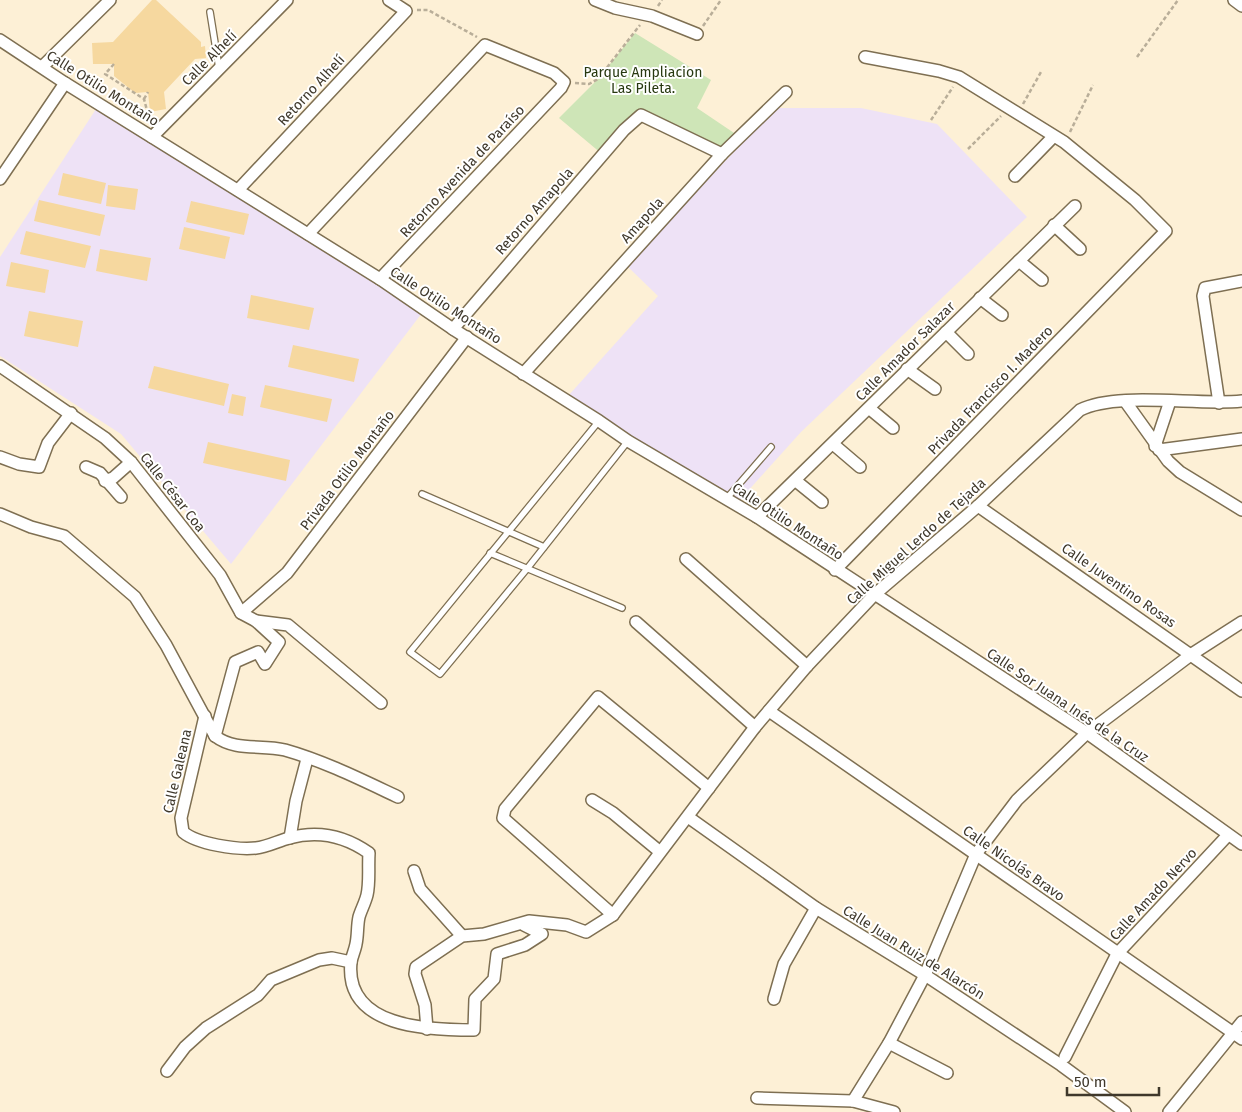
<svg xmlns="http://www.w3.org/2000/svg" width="1242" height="1112" viewBox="0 0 1242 1112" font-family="'Fira Sans',sans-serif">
<rect width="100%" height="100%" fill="#fdf0d6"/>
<g fill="#eee2f6">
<polygon points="776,108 861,108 937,124 1027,217 801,432 738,502 568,396 658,296 626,265"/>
<polygon points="96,109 422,313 231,564 121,434 0,356 0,257"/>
</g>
<polygon fill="#cee5b7" points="635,33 711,80 697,108 740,137 722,154 641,115 602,154 559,118 598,79"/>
<g fill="#f6d89f">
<polygon points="152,0 156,0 201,42 201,47 205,46 206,58 195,59 164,92 166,109 150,112 148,92 135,93 114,76 114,64 93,64 92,43 113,42"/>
<polygon points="63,173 106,183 101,204 58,195"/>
<polygon points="108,185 138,189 135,210 106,206"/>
<polygon points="39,200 105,215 100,236 34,221"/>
<polygon points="191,201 249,214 244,235 186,222"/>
<polygon points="184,227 230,237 225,259 179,249"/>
<polygon points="26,231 91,246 85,268 20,254"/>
<polygon points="100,249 151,258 147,281 96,271"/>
<polygon points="11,262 49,270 45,293 6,286"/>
<polygon points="251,295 314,308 309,330 247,318"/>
<polygon points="29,311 83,321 78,347 24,336"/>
<polygon points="293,345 359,359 354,382 288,367"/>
<polygon points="154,366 229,384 224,406 148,388"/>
<polygon points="265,385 332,399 327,422 260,407"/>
<polygon points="232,394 246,397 243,416 228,413"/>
<polygon points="208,442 290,460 286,481 203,463"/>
</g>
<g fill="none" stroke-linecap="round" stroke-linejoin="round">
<defs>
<g id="lane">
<polyline points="210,12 219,68"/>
<polyline points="599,421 410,652 440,674 526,570 628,441"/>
<polyline points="422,494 544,547"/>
<polyline points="727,498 771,447"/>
<polyline points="490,553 622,608"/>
</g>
<g id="street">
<polyline points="595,0 615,8 652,16 697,34"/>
<polyline points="1234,0 1242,6"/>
<polyline points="0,40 65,83 380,279 453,329 599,421 628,441 757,517 1087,733 1242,844"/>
<polyline points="42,67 110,0"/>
<polyline points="152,137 287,0"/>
<polyline points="1015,176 1053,137"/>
<polyline points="0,179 65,83"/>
<polyline points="238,190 406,11 389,0"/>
<polyline points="1054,225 1080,249"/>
<polyline points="308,234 485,45 554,73 564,82 561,88 380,279"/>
<polyline points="1019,261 1042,280"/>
<polyline points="980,298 1002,315"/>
<polyline points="453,329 624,130 641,115 722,154"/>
<polyline points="946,332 968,354"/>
<polyline points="0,366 105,438 131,462 220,575 241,613 256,621 279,642 265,664 258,652 235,662 215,736"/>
<polyline points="907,369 935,389"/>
<polyline points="523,374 722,154 786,92"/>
<polyline points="1125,401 1168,461 1180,472 1242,510"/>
<polyline points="1219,403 1203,296 1205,288 1242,281"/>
<polyline points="870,409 893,428"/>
<polyline points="833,444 860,467"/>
<polyline points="1155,446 1170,401"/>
<polyline points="1159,450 1242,439"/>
<polyline points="0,457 19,464 39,467 48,443 71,413"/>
<polyline points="86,467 100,473 121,497"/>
<polyline points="105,481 113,478 131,462"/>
<polyline points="796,481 822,502"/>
<polyline points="978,506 1242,691"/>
<path d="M 0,514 L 31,527 L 64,536 L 135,597 L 166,645 L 215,736 C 236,752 261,744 285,750 C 324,761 362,780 398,797"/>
<polyline points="757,517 1075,206"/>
<polyline points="686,559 807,666"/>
<polyline points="835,570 1166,231 1135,200 1064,142 959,77 939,71 865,57"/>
<polyline points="241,613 287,573 467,337"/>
<polyline points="256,621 288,625 381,703"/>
<polyline points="636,622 755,727"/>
<polyline points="769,711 1242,1039"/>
<path d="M 205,716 L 181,818 L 183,832 C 197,844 237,850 256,848 C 267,847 278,841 289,838 C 318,830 345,836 369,853 C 368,867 370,882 367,895 C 365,903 361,910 359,917 C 357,926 358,935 356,944 C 355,950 352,956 351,962 C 344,1028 429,1030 474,1030 L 475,999 L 494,979 L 497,954 L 525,945 L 542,934 L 524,925"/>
<polyline points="592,800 613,813 659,851"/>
<polyline points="688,817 816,908 925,975 1061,1065 1125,1112"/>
<polyline points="290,838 296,801 307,759"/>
<polyline points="414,871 420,889 462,936"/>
<polyline points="613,915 503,818 505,809 598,697 709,788"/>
<polyline points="774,999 784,964 816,908"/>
<path d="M 427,1029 L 425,1005 L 415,974 L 416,967 L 462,936 L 484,934 L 529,921 L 567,925 L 586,932 L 613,915 L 755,727 L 807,666 L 874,595 L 978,506 L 1080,410 C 1118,391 1197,406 1242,401"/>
<polyline points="889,1043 947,1073"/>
<polyline points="1065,1057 1117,954 1228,835"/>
<polyline points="167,1071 185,1047 206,1028 258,995 271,980 319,960 332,958 351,962"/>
<polyline points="757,1098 853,1101 894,1112"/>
<polyline points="853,1101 889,1043 925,975 976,854 1017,800 1087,733 1192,654 1242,622"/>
<polyline points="1169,1112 1242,1022"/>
</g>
</defs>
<use href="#lane" stroke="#7e6f52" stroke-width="8"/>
<use href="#street" stroke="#7e6f52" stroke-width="14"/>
<g stroke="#b9ae99" stroke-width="2.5" stroke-dasharray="4 2.5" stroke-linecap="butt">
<polyline points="658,6 662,0"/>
<polyline points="417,10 428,10 477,37"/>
<polyline points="703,26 721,0"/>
<polyline points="1137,57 1178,0"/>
<polyline points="114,64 105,74 144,99 150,122"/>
<polyline points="575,83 589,84 598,79 640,25"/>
<polyline points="144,99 148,92"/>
<polyline points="1023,104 1041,72"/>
<polyline points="931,120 953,87"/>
<polyline points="1070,132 1093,85"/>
<polyline points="968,149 1001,116"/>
</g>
<use href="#lane" stroke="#fff" stroke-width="5.5"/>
<use href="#street" stroke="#fff" stroke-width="11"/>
</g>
<g text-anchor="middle" stroke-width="4" stroke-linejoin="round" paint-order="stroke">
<g font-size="14" fill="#3f382b" stroke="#fff">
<text transform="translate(209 58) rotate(-45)" y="5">Calle Alhelí</text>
<text transform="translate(103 88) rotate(32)" y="5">Calle Otilio Montaño</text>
<text transform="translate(311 90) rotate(-47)" y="5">Retorno Alhelí</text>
<text transform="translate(462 171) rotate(-47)" y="5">Retorno Avenida de Paraíso</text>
<text transform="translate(534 211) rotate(-49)" y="5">Retorno Amapola</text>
<text transform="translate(642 220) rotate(-48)" y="5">Amapola</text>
<text transform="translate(446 305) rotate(33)" y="5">Calle Otilio Montaño</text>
<text transform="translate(905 351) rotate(-45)" y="5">Calle Amador Salazar</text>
<text transform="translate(990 390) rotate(-46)" y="5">Privada Francisco I. Madero</text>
<text transform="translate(347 470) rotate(-53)" y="5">Privada Otilio Montaño</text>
<text transform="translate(173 492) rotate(52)" y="5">Calle César Coa</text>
<text transform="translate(788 521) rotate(33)" y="5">Calle Otilio Montaño</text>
<text transform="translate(916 541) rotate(-42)" y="5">Calle Miguel Lerdo de Tejada</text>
<text transform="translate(1119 585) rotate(35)" y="5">Calle Juventino Rosas</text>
<text transform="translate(1068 705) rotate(34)" y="5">Calle Sor Juana Inés de la Cruz</text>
<text transform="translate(177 771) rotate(-77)" y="5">Calle Galeana</text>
<text transform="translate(1014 863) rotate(35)" y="5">Calle Nicolás Bravo</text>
<text transform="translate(1153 894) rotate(-47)" y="5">Calle Amado Nervo</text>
<text transform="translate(914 952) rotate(32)" y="5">Calle Juan Ruiz de Alarcón</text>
</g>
<g font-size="14" fill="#273810" stroke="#fff">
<text x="643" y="77">Parque Ampliacion<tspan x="643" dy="16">Las Pileta.</tspan></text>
</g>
</g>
<path d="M1067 1087v8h92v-8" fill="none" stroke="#3f382b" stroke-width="2.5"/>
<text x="1074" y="1087" font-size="15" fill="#3f382b" stroke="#ffffff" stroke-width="4" paint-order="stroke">50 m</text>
</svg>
